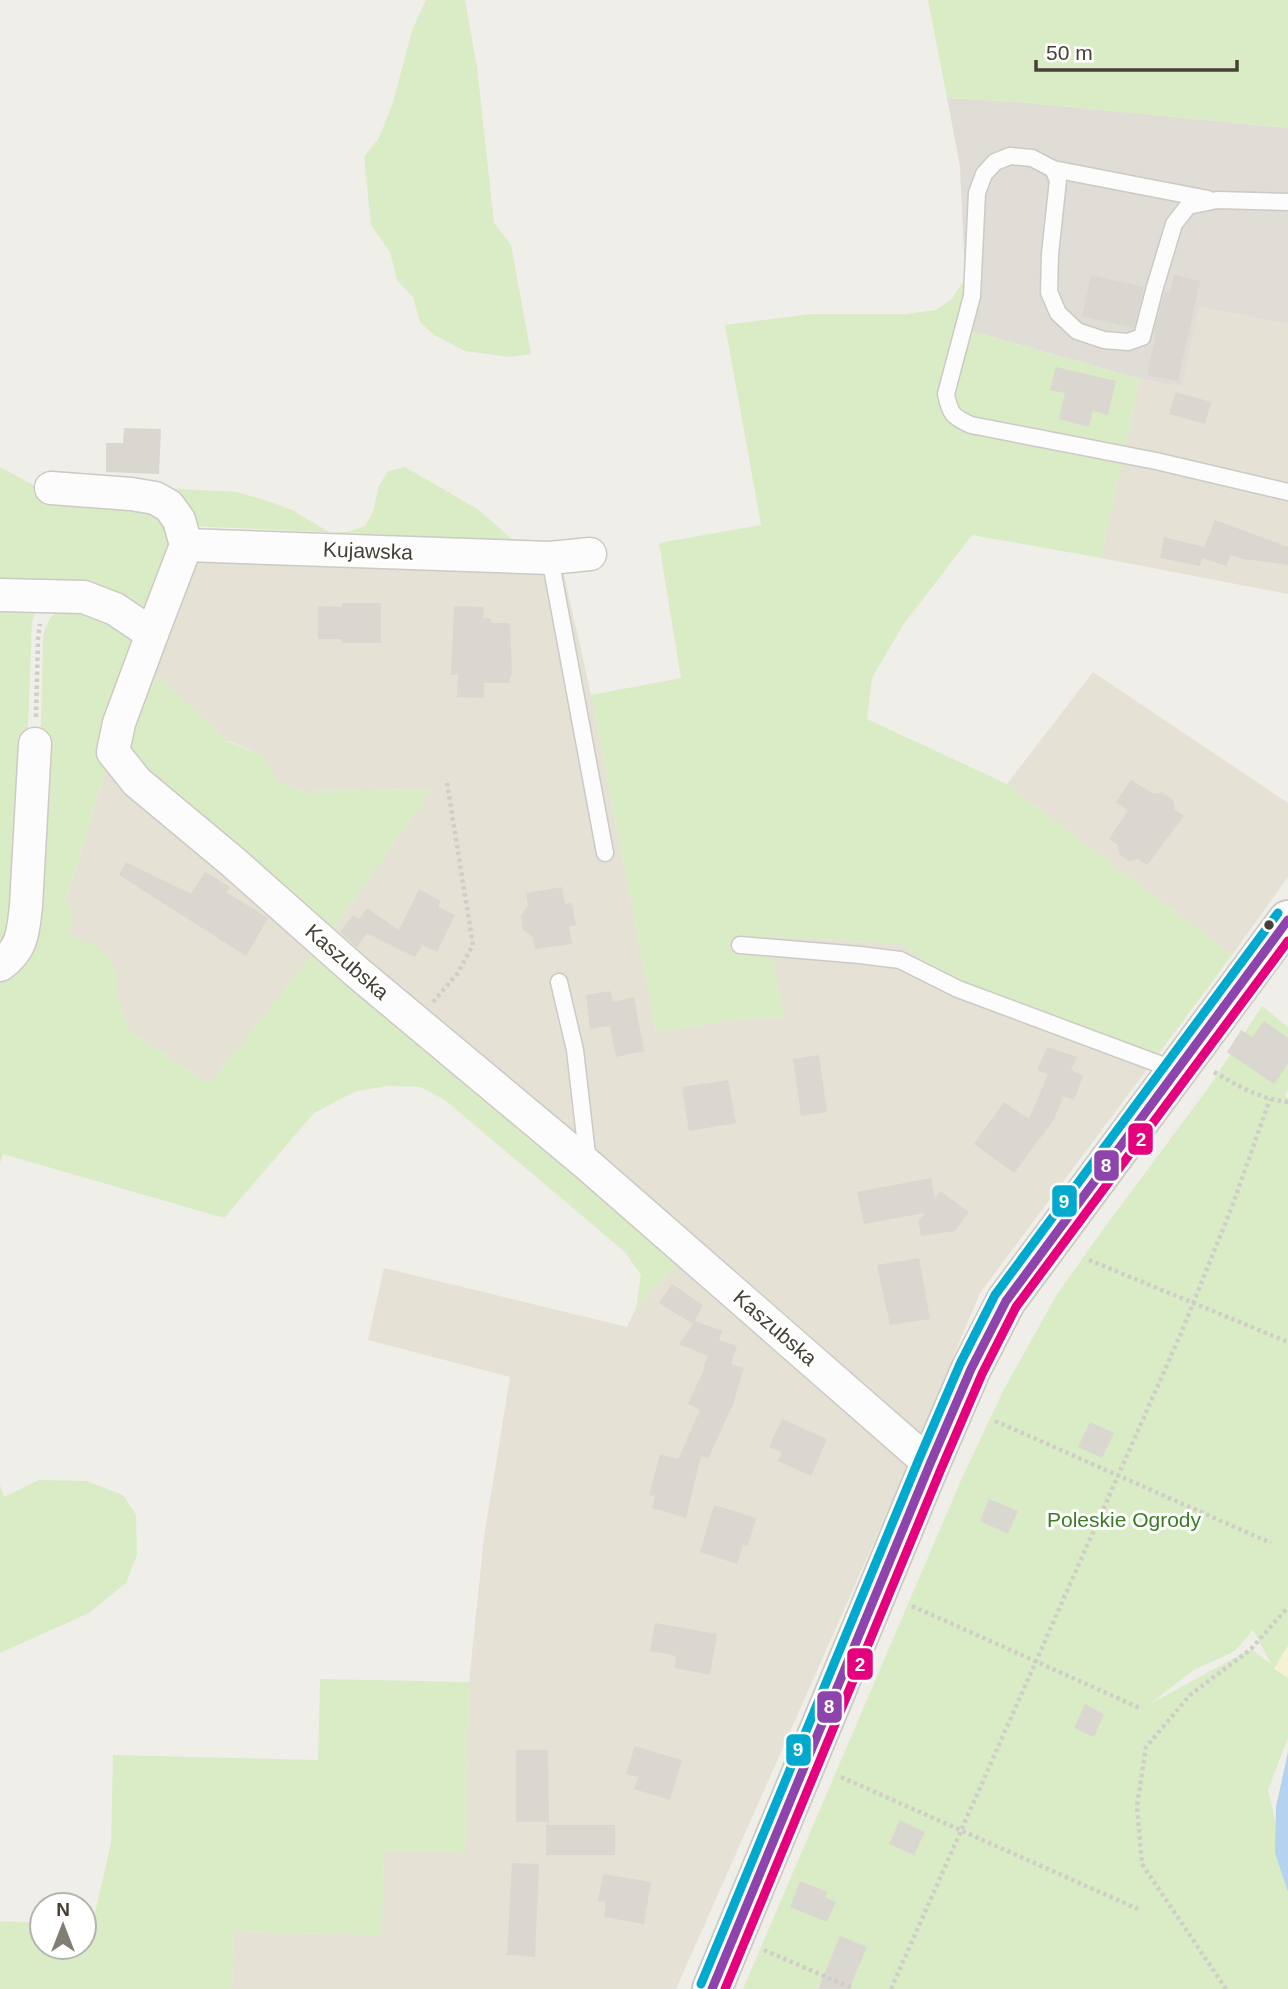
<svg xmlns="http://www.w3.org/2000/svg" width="1288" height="1989" viewBox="0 0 1288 1989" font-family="Helvetica,sans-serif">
<rect width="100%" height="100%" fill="#f0eee8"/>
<g fill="#e5e1d5">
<polygon points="1198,307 1288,324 1288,594 1101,558 1140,379 1182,387"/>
<polygon points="204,557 563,570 591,695 656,1032 734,1020 784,1017 768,936 900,944 952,979 1151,1064 980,1293 917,1443 327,937 433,789 302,791 278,782 265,757 227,740 151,670 189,570"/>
<polygon points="1093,672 1288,803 1288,877 1232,955 1007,784"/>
<polygon points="107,767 320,945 209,1084 128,1030 117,992 117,973 108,957 71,937 65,904"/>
<polygon points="686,1255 913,1454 676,1989 232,1989 234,1932 382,1935 384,1851 466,1852 469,1682 484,1537 510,1377 368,1340 384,1268 627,1327 636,1308"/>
</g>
<polygon fill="#e0ddd6" points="947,98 1019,102 1288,128 1288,324 1199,307 1182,387 1140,379 964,329 979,283 965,278 960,166"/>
<g fill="#d9ecc6" fill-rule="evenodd">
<polygon points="426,0 465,0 477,67 494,223 511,245 531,354 510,357 465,351 434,335 420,322 413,297 397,280 390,252 371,225 364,157 379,138 392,105 413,28"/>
<polygon points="928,0 1288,0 1288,128 1019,102 947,98"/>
<polygon points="965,278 979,283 964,329 1140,379 1101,558 972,535 903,625 872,678 867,719 1007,784 1232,955 1151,1064 952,979 900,944 768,936 785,1017 734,1020 656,1032 591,695 681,678 659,543 761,525 725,325 811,314 906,314 936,310 952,299"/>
<polygon points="0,467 39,488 144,501 175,531 152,620 0,588"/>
<polygon points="405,467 479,510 514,541 190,526 149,487 236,492 268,501 292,510 329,532 348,532 365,526 373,512 379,486 388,471"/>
<polygon points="0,600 40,601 32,621 21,914 0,956"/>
<path d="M 78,605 L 135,639 L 107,767 L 65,903 L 69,905 L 74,918 L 70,929 L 71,937 L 98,947 L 108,957 L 117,973 L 117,991 L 128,1030 L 209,1084 L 320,945 L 686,1255 L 636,1308 L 641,1275 L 625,1252 L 445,1100 L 420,1087 L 388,1086 L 356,1091 L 314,1113 L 224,1218 L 3,1154 L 0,1163 L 0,974 L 40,771 L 43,635 C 51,612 55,610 78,605 Z"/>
<polygon points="151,670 229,742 267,758 278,782 302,791 433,789 327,937 143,769 130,753 126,740"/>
<path d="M 1262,1006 L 1288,1027 L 1288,1090 L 1285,1096 L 1288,1098 L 1288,1646 L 1275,1667 L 1288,1677 L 1288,1738 L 1268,1790 L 1288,1877 L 1288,1989 L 743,1989 L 962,1478 L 1004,1389 L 1056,1296 L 1104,1228 L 1209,1087 ZM 1253,1630 L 1271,1664 L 1251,1649 L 1150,1704 L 1192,1671 L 1235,1651 Z"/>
<polygon points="39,1480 86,1481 123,1495 136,1515 137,1555 126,1583 89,1613 0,1653 0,1485 4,1497"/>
<polygon points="320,1679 469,1682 466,1853 384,1851 382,1935 234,1932 232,1989 0,1989 0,1921 42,1923 42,1947 84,1947 84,1926 92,1926 111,1843 113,1755 318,1760"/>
</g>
<polygon fill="#f6f1d0" points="1288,1646 1288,1678 1274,1669"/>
<polygon fill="#b4d3f1" points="1288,1752 1288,1892 1275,1853 1276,1807"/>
<g fill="#dad7d0">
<polygon points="1091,275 1144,287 1134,328 1082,316"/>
<polygon points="1174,275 1200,281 1178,381 1147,375 1156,333 1154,332 1165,291 1170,293"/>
<polygon points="1056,367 1116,381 1108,415 1093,411 1089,427 1059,419 1065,393 1050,390"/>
<polygon points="1176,392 1211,402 1205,424 1169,414"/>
<polygon points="124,428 161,429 159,474 106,472 106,443 123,443"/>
<polygon points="1215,520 1288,547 1288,565 1243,559 1231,555 1226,566 1202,558 1200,566 1160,558 1164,537 1204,547"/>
<polygon points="342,603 381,603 381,643 342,643 342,639 318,639 318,606 342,607"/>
<polygon points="454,606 484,607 483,618 491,618 491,623 510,623 512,675 510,676 510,683 484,683 484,698 457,697 458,675 451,675"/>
<polygon points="1131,780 1154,794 1162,792 1173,800 1175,810 1184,816 1147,865 1138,859 1129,861 1119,854 1118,845 1109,839 1128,810 1116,802"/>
<polygon points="126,862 191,894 205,872 230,887 226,892 268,918 246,956 119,875"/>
<polygon points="562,887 565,904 572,903 576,925 569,927 572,944 535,949 533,937 523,930 521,916 528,906 526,893"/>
<polygon points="419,889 441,901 438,907 455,915 437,952 420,944 422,946 415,957 367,933 357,947 340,932 353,915 359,919 367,908 399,930"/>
<polygon points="610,991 613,1002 634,997 644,1051 616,1057 610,1026 590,1029 586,995"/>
<polygon points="1264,1021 1288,1038 1288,1064 1274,1084 1227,1052 1241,1030 1252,1037"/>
<polygon points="1047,1047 1077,1057 1071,1070 1083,1076 1074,1100 1064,1096 1053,1121 1014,1173 974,1144 1004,1102 1029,1119 1048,1074 1037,1070"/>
<polygon points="819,1055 827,1112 801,1116 793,1059"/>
<polygon points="728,1080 736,1123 689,1131 682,1087"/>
<polygon points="931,1178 935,1199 940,1191 969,1212 955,1231 921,1236 918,1221 925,1213 864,1224 857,1192"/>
<polygon points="919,1258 930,1319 890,1325 877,1265"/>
<polygon points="672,1284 703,1305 695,1321 722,1331 719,1340 737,1346 731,1364 744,1368 733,1404 708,1459 701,1456 686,1518 652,1508 655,1496 649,1495 660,1454 678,1459 700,1410 688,1404 705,1367 703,1367 708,1356 679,1344 693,1324 659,1303"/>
<polygon points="782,1419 827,1439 811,1476 778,1461 782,1452 769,1447"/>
<polygon points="1090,1422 1114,1433 1102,1458 1078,1447"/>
<polygon points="989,1499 1018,1511 1008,1534 980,1521"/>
<polygon points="714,1505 756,1518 748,1546 743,1545 737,1564 700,1552"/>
<polygon points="655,1623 717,1634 710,1675 675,1668 676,1656 650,1651"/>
<polygon points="1085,1704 1104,1714 1094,1737 1074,1728"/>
<polygon points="635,1746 682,1760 670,1800 634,1789 638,1777 626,1774"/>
<polygon points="516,1750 548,1750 549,1822 516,1822"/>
<polygon points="900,1820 925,1832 914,1855 889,1844"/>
<rect x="546" y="1825" width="69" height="30"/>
<polygon points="512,1863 539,1864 535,1957 507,1955"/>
<polygon points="603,1874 651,1882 644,1924 604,1917 606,1902 598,1901"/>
<polygon points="800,1881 827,1892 825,1897 836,1902 827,1922 790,1907"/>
<polygon points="840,1936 867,1947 849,1989 818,1989"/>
</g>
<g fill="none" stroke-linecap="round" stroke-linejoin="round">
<defs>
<g id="service">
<polyline points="1053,169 1208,199"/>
<path d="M 1288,202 L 1217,200 L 1188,206 L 1174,224 L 1155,287 L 1142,337 L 1128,342 L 1104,340 L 1077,331 L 1058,313 L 1049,292 L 1050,254 L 1058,180 L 1053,169 L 1032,158 L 1010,156 L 995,162 L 984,174 L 977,193 L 972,296 L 946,394 C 950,414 953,417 971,425 L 1156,461 L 1288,492"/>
<polyline points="550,558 605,853"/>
<polyline points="740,945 860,955 900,960 958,989 1175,1070"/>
<polyline points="559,982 575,1050 588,1163"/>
</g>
<g id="minor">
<polyline points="51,488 131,494 155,498 169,506 179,520 186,545 152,634"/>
<polyline points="186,545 550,558 590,554"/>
<polyline points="0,595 84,597 115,609 152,634 119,723 113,752 137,782 233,862 358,973 588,1165 930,1464"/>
<path d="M 0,965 C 23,949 23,932 26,906 L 35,744"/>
</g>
<polyline id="tertiary" points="712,1989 930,1464 971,1369 1006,1301 1288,920"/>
</defs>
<use href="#service" stroke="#cccac4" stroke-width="19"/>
<use href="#minor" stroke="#cccac4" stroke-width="35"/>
<use href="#tertiary" stroke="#cccac4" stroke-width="42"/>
<g stroke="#d1cec9" stroke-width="4.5" stroke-dasharray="3.5 3.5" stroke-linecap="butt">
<polyline points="36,717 38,638 40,624"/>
<polyline points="433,1002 457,974 473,945 447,783"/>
<path d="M 1214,1072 C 1238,1086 1260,1099 1288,1102"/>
<polyline points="1089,1260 1288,1342"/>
<polyline points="995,1421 1271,1543"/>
<polyline points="912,1606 1142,1709"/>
<polyline points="841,1777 1138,1909"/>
<polyline points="764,1950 854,1989"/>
<polyline points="891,1989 1182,1331 1233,1204 1270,1099"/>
<polyline points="1226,1989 1142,1864 1137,1806 1146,1747 1190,1695 1251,1649 1288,1607"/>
</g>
<use href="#service" stroke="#fdfcfc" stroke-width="16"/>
<use href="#minor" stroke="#fdfcfc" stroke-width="32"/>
<use href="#tertiary" stroke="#fdfcfc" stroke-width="38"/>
<defs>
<polyline id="bus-1" points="712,1989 930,1464 971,1369 1006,1301 1288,920"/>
<polyline id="bus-2" points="725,1989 941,1469 982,1374 1016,1307 1288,941"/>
<polyline id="bus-3" points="701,1984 919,1459 960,1364 995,1295 1278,913"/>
</defs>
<use href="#bus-1" stroke="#fff" stroke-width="14"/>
<use href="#bus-2" stroke="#fff" stroke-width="14"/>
<use href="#bus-3" stroke="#fff" stroke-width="14"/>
<use href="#bus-1" stroke="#8e44ad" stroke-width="9"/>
<use href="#bus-2" stroke="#e5007d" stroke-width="9"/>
<use href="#bus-3" stroke="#00a9ce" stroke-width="9"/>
</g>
<circle fill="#464134" stroke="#fff" stroke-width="2.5" cx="1269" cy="925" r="6"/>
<g text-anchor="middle" stroke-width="6" stroke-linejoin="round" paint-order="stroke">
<g font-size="21" fill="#464134" stroke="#fff">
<text transform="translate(368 551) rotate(2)" y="7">Kujawska</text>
<text transform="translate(347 962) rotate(41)" y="7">Kaszubska</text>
<text transform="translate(775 1328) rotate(41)" y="7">Kaszubska</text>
</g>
<g font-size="21" fill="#3c7c23" stroke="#fff">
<text x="1124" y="1527">Poleskie Ogrody</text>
</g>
</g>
<g stroke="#fff" stroke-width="2.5">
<rect x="1127" y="1122" width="27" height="34" rx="7" fill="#e5007d"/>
<rect x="1093" y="1149" width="27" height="33" rx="7" fill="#8e44ad"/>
<rect x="1051" y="1184" width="27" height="34" rx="7" fill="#00a9ce"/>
<rect x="846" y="1647" width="28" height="34" rx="7" fill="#e5007d"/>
<rect x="816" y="1690" width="27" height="34" rx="7" fill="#8e44ad"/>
<rect x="785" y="1733" width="27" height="34" rx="7" fill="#00a9ce"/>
</g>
<g font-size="19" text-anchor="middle" font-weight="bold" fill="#fff">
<text x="1141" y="1146">2</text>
<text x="1106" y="1172">8</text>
<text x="1064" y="1208">9</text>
<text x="860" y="1671">2</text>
<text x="829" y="1713">8</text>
<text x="798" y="1756">9</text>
</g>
<g transform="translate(63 1926)"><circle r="33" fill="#ffffff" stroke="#b5b3ae" stroke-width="2"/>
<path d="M0-5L12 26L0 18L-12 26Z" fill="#827e73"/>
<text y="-10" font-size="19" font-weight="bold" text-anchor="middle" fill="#464134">N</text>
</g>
<path d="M1036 60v10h201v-10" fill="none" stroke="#464134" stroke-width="3.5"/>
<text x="1046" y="60" font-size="21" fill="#464134" stroke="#ffffff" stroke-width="5" paint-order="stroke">50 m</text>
</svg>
